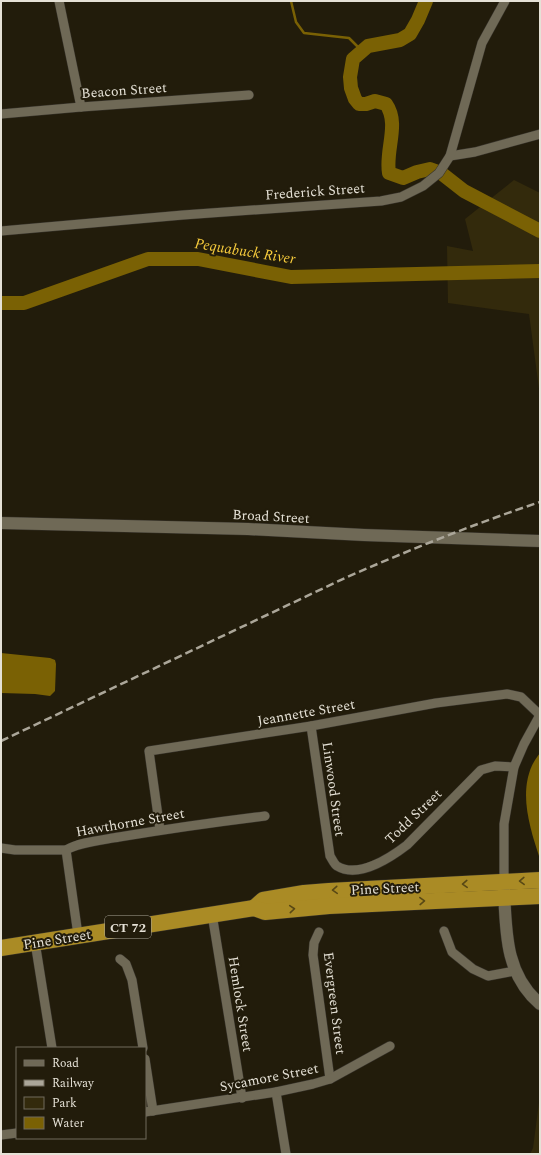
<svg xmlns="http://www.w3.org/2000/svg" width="541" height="1155" viewBox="0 0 541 1155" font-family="Spectral,serif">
<rect width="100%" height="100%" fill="#221c0b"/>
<g fill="#332a0c">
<polygon points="514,180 540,193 540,396 529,314 448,303 447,246 473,251 465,219"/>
<polygon points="540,1095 540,1154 530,1154 533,1148"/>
</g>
<g fill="#7a6104">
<polygon points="1,653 50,658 55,660 56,664 55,691 50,696 35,694 1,693"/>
<path d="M 540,753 L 540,859 C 529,826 515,783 540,753 Z"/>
</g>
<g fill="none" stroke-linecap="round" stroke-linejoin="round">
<polyline stroke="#7a6104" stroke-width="2.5" points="291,1 296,22 304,33 349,38 362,51"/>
<g stroke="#7a6104" stroke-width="14">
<path d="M 426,1 L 418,20 L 410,34 L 400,40 L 368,46 L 353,59 L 350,77 L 351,88 L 355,99 L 359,104 L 366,104 L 375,101 L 386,104 C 400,124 385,150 389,173 L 403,178 L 417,172 L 430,169 L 441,173 L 464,191 L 540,231"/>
<polyline points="1,303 24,303 148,259 198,259 291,277 540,271"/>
</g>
<defs>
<g id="street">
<polyline points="59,1 81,107"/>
<polyline points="1,114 81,107 249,95"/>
<polyline points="450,156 475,152 540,134"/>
<polyline points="1,231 183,215 381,201 401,197 423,186 439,173 450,156 482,43 505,1"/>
<path d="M 311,726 L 330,856 C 332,859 334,864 337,866 C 358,879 390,858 407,845 L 481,770 L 495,766 L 514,767"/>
<polyline points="160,830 149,751 311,726 436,703 507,694 521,697 540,715"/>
<path d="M 1,848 L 15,850 L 66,850 C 79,842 103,840 119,837 C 167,829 216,822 265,816"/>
<polyline points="66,850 78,935"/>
<polyline points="504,882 504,824 514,767 524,744 540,715"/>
<polyline points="212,914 242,1098"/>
<polyline points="444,931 452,952 473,969 488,976 515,971"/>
<polyline points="319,932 314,943 313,955 330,1079"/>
<polyline points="35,942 52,1048"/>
<polyline points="120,959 126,964 132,980 143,1048"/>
<polyline points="145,1059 153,1111"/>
<polyline points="276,1092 286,1154"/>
<polyline points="145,1112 276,1092 313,1084 330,1079 390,1046"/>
<polyline points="1,1135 17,1133"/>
</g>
<g id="secondary">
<polyline points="1,523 248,529 364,535 540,541"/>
<path d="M 504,889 C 506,932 505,974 540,1004"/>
</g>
<g id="highway">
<polyline points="254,908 263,900 304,893 329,891 540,880"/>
<polyline points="1,948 254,908 265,912 329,906 540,896"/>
</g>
</defs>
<use href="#street" stroke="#37332b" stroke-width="10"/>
<use href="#secondary" stroke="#37332b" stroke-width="13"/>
<use href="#highway" stroke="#37332b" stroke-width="17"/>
<use href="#street" stroke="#6f6956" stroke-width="9"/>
<use href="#secondary" stroke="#6f6956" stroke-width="12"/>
<use href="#highway" stroke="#aa8b25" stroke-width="16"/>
<path stroke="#aba699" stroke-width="2.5" stroke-dasharray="8 4" stroke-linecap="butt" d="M 1,741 L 345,578 C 409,550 474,524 540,502"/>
</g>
<defs><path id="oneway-chevron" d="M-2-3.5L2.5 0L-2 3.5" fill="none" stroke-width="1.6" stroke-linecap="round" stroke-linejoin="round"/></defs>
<g stroke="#584815">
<use href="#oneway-chevron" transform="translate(522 881) rotate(178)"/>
<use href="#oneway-chevron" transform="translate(465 884) rotate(177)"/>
<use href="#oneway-chevron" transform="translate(335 890) rotate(176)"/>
<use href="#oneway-chevron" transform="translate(422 901) rotate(-2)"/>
<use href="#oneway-chevron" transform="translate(292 909) rotate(-5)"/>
</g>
<g text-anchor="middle" stroke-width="4" stroke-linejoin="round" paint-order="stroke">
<rect fill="#221c0b" stroke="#aaa699" stroke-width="1" x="105" y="916" width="46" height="22" rx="3"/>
<g font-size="13" font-weight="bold" fill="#e5e1d6">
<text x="128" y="932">CT 72</text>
</g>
<g font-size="14" fill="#e5e1d6" stroke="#221c0b">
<text transform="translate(124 90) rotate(-4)" y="5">Beacon Street</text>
<text transform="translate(315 191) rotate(-4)" y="5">Frederick Street</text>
<text transform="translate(271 516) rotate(3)" y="5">Broad Street</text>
<text transform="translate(306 712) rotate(-10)" y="5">Jeannette Street</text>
<text transform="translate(334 789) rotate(82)" y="5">Linwood Street</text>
<text transform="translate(413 816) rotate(-44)" y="5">Todd Street</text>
<text transform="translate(130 822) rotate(-10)" y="5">Hawthorne Street</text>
<text transform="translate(385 888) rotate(-3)" y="5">Pine Street</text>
<text transform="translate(57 939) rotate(-9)" y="5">Pine Street</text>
<text transform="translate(335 1003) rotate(83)" y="5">Evergreen Street</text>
<text transform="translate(241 1004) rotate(81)" y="5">Hemlock Street</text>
<text transform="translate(269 1077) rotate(-11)" y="5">Sycamore Street</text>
</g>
<g font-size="15" font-style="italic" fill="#f5ca3c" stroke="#221c0b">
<text transform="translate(245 251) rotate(9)" y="5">Pequabuck River</text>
</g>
</g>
<rect width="541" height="1155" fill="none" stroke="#e5e1d6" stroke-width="4"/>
<rect x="16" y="1047" width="130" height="92" fill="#221c0b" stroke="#706b5c"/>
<rect x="24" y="1060" width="20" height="6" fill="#6f6956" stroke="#706b5c"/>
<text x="52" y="1067" font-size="12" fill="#e5e1d6">Road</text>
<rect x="24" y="1080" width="20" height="6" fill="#aba699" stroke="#706b5c"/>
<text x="52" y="1087" font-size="12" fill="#e5e1d6">Railway</text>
<rect x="24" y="1097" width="20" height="12" fill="#332a0c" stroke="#706b5c"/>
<text x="52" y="1107" font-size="12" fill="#e5e1d6">Park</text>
<rect x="24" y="1117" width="20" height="12" fill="#7a6104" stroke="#706b5c"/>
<text x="52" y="1127" font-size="12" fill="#e5e1d6">Water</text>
</svg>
